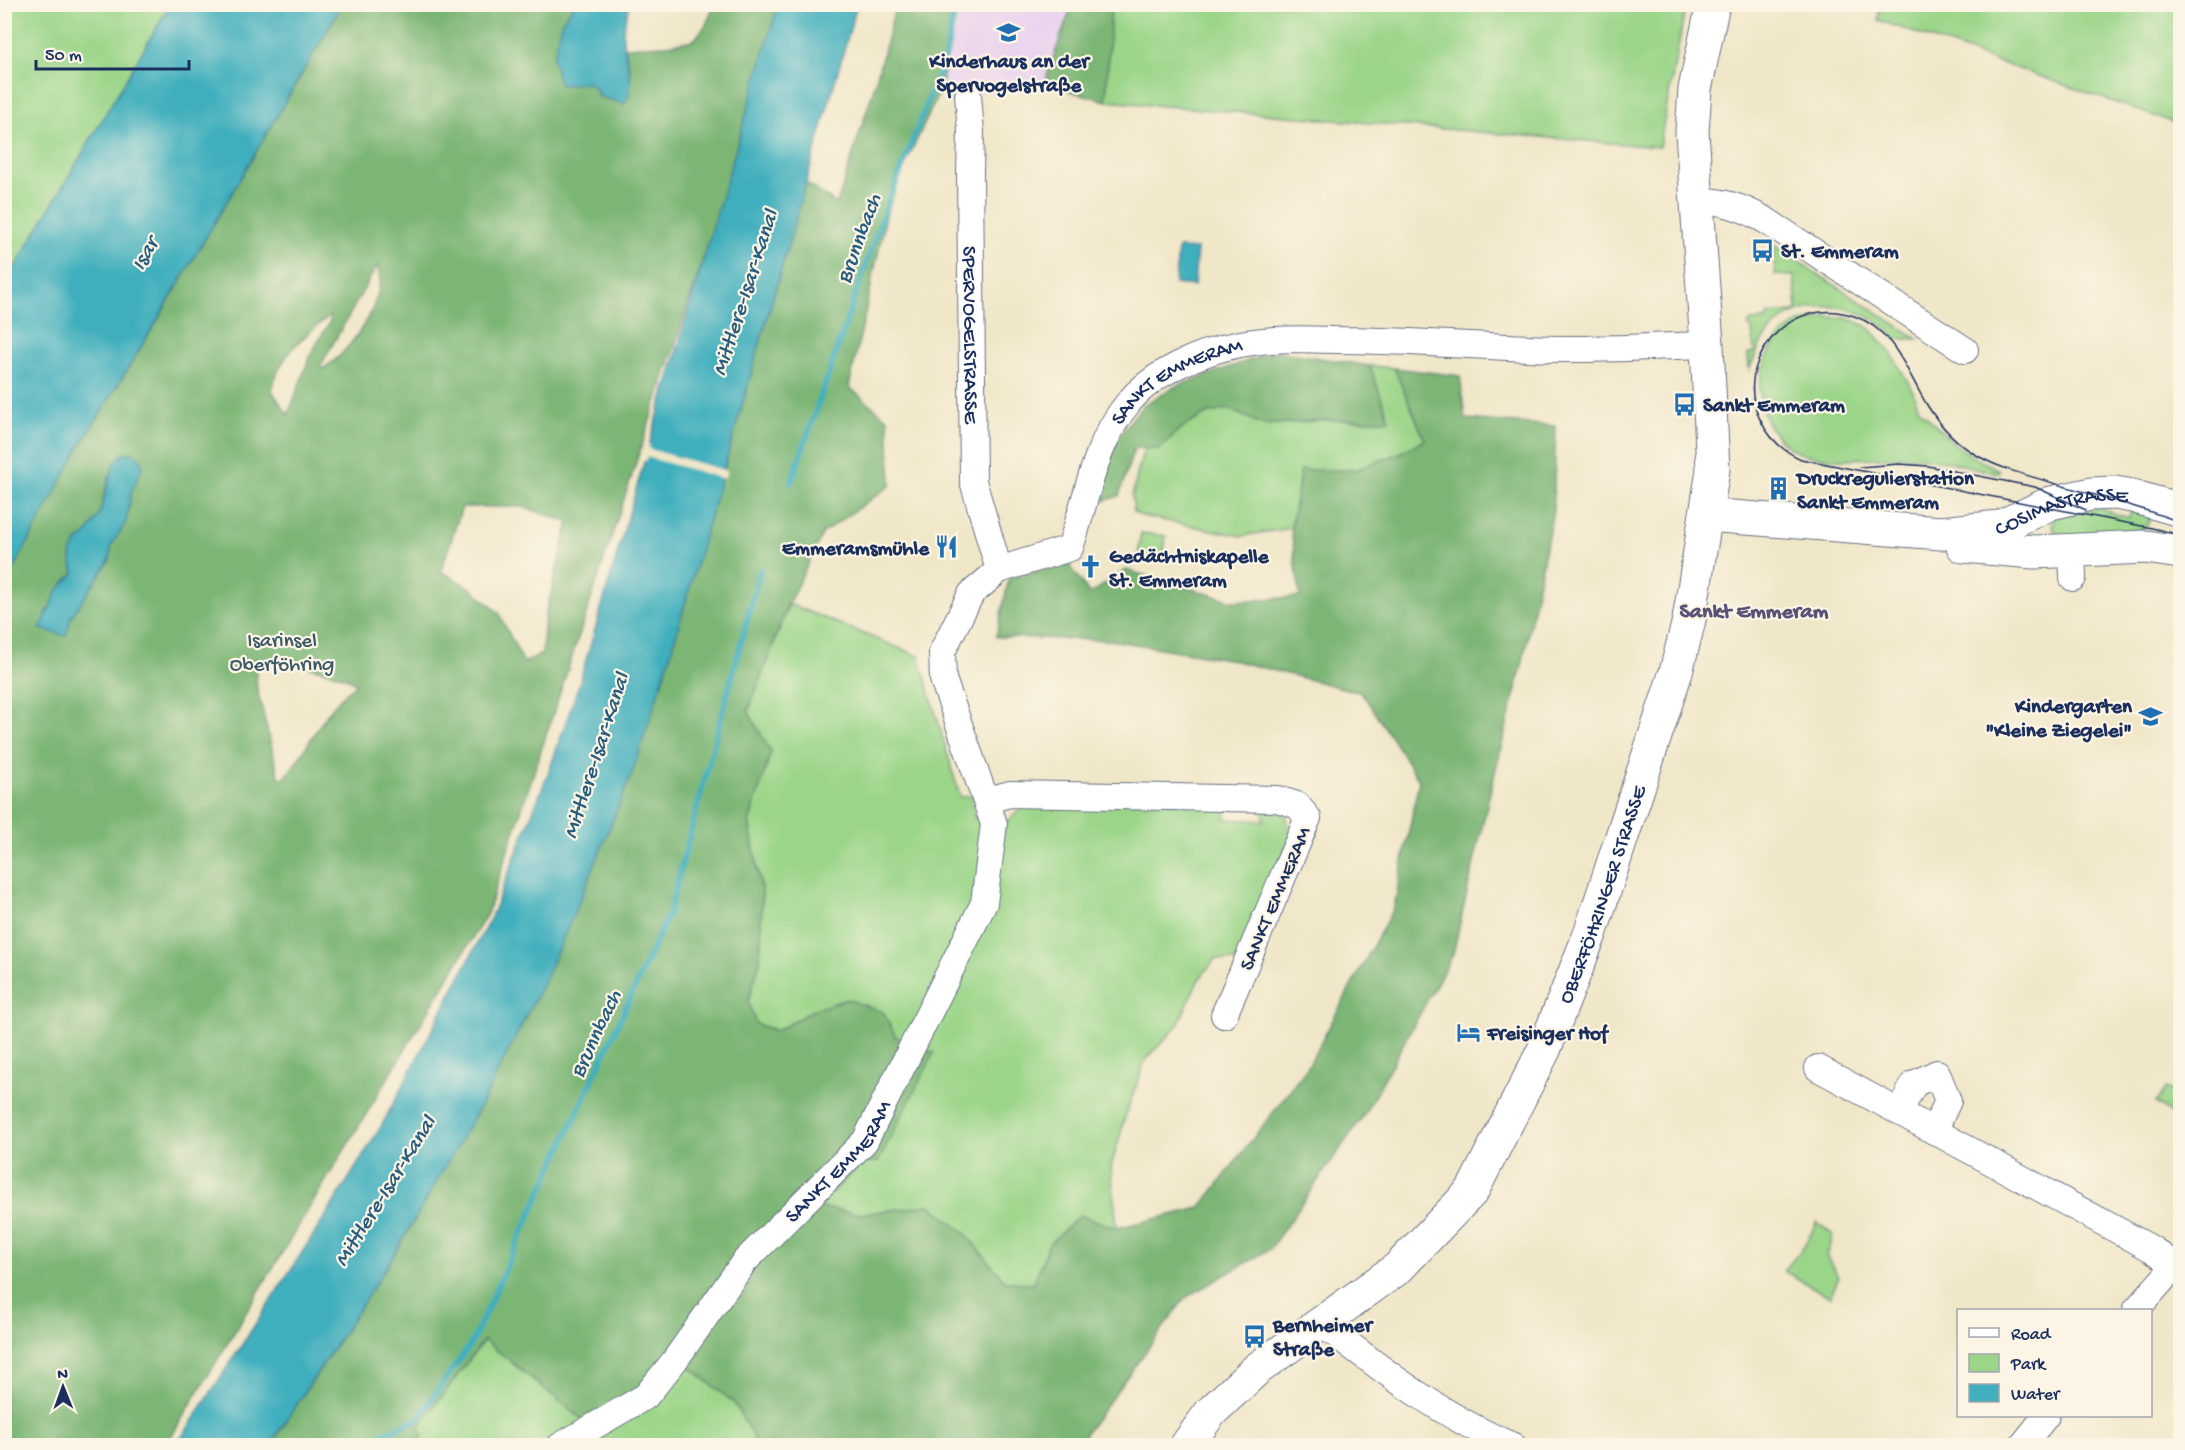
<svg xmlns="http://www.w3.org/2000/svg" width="2185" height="1450" viewBox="0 0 2185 1450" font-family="'Gochi Hand',sans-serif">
<rect width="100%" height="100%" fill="#fcf5e5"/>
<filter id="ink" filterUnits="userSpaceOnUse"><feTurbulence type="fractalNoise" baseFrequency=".0167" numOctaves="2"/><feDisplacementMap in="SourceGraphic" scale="12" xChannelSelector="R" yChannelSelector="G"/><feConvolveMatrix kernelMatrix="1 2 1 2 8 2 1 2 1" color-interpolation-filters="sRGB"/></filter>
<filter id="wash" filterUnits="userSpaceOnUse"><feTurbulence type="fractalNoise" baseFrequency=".008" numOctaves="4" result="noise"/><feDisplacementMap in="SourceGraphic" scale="24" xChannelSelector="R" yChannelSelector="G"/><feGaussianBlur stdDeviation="1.35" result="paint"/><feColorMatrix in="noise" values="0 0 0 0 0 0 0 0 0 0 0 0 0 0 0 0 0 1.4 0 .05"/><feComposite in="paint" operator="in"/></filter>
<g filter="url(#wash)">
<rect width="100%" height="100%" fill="#f0e6c8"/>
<polygon fill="#e9d2ee" points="960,5 1072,5 1044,84 968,95 941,88"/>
<g fill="#9bd589" stroke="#5b8274" stroke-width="1.5">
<polygon points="1880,4 2180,5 2180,125 1878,20"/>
<polygon points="5,5 170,5 5,284"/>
<polygon points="1111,5 1686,5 1659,147 1106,101"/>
<path d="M 1773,245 L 1918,339 L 1897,339 C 1862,300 1799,292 1765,337 C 1758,346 1754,360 1749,370 L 1748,354 L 1754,352 L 1752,329 L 1748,325 L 1751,321 L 1766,320 L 1769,314 L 1795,312 L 1797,310 L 1794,276 L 1775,275 Z"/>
<path d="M 1828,317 L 1848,318 L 1870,328 L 1890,351 L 1912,389 L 1919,409 L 1956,445 L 1977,459 L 1999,470 L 1998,473 C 1972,468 1944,459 1917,457 C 1881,455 1821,467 1790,448 C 1749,421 1751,357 1789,329 C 1798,321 1816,319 1828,317 Z"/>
<polygon points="1370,366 1394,368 1425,440 1400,453 1355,470 1301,471 1291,528 1242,536 1142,516 1134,512 1132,496 1144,448 1159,449 1180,429 1206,414 1228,409 1264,425 1326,420 1389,420"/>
<polygon points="2097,508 2129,518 2131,510 2152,517 2146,527 2137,531 2095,533 2060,539 2052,526 2054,516"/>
<polygon points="1141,533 1166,536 1163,561 1138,557"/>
<polygon points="789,604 919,656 960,797 972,796 974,818 1008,821 1031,799 1225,804 1226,819 1264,821 1263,806 1286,816 1292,833 1237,961 1215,959 1197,982 1178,1025 1145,1061 1126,1114 1111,1167 1117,1228 1049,1244 1034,1284 1005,1282 965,1233 930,1205 861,1214 815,1207 864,1162 896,1037 883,1012 815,1009 777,1031 756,1024 748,1001 760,961 762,893 749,822 770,752 748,711"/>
<polygon points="2165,1088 2180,1093 2180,1121 2156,1103"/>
<polygon points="1817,1222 1833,1235 1826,1256 1839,1277 1830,1297 1784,1271 1805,1245"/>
<polygon points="484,1340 599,1432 681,1360 734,1403 758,1445 423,1445 420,1425"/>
</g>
<g fill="#7cb675" stroke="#4c726a" stroke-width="1.5" fill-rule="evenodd">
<path d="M 491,4 L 575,5 L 563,20 L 588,83 L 597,90 L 631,74 L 625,47 L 666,45 L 694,40 L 706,25 L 714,5 L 783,5 L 763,78 L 487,914 L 166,1445 L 5,1446 L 5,580 L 82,443 L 154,326 L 342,5 ZM 377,266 C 378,270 380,276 380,280 C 379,309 347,356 322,369 L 320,367 ZM 330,316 L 331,319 L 310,356 L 288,415 L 272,391 C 277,358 305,334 330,316 ZM 142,468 L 130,493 L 129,510 L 111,546 L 110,559 L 71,617 L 46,614 L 65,581 L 71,579 L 74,573 L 71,558 L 77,542 L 87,534 L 99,515 L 109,477 ZM 462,507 L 523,507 L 569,522 L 545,616 L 542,654 L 524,663 L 498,612 L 472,589 L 441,571 ZM 255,659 C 274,660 345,671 356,684 C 323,709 309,748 284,779 L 280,778 L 278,773 L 257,689 Z"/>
<polygon points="896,5 958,5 941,88 890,198 849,387 888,419 891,485 823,533 788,604 748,711 771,752 749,822 762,893 760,961 748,1001 756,1024 777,1031 815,1009 847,999 883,1012 896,1037 934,1053 878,1162 864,1162 816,1207 861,1214 930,1205 965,1233 1005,1281 1033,1284 1049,1244 1080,1215 1117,1228 1200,1208 1307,1068 1394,907 1419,780 1362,693 1228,659 1110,640 996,637 1009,578 1068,563 1090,594 1126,570 1233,601 1300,597 1291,528 1301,470 1355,470 1400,453 1425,440 1394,368 1460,376 1465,419 1556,426 1553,511 1522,665 1490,792 1453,954 1365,1113 1270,1249 1185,1298 1077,1445 758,1445 734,1403 681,1360 599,1433 484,1340 420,1425 423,1445 270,1446 394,1255 481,1105 543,983 583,893 632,773 668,663 806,183 837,204 873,91"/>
<polygon points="1072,5 1111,5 1106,101 1044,84"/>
<polygon points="1275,351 1370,366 1389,420 1326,420 1264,425 1228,409 1206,414 1180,429 1159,449 1134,448 1119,496 1104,501 1112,444 1143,405 1177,386"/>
</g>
<g fill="#41afbd" stroke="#2e6f8e" stroke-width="1.5">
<path d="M 575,4 L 630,5 C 627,13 624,24 623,33 C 621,56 640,82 624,104 L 597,96 L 597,90 L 588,83 L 560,85 L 553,58 L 563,20 Z"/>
<polygon points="170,5 342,5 154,326 82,443 5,585 5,284"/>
<polygon points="778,5 857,5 668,663 632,773 583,893 543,983 481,1105 394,1255 270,1445 176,1446 325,1217 379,1130 400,1091 491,917 549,771 579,684"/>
<polygon points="1178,248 1197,249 1194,286 1175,284"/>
<polygon points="133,453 142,460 142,468 131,493 126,522 111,546 110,559 101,573 71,617 66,636 40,629 58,590 74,573 71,558 72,550 77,542 87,534 99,515 114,464 123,454"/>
</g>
<polygon fill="#f0e6c8" points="647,444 650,445 649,449 727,471 724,479 647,457 645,461 642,461"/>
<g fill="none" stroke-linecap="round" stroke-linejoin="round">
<g stroke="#41afbd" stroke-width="6">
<polyline points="791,483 882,218 945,58 956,4"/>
<polyline points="355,1446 418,1419 472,1342 669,913 760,571"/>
</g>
</g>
</g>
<g filter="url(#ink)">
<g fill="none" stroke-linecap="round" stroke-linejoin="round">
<defs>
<g id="minor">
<path id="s1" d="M 968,95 L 971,133 L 970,172 L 973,481 L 999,570"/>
<path d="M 1697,200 C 1723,201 1742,207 1765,220 L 1965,350"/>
<polyline points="2072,550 2073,578"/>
<polyline points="987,800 1010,794 1277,799 1297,805 1308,818 1224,1015"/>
<polyline points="1818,1068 2152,1249 2176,1266"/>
<polyline points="1899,1112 1914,1084 1937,1073 1948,1101 1934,1131"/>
<polyline points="2136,1310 2180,1260"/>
<path d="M 1321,1323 C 1382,1370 1441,1416 1513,1446"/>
<path id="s2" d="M 560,1446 L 646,1396 L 675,1360 L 744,1262 L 865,1141 L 984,903 L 994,824 L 943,679 L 942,652 L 971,594 L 999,570 L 1070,548 C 1087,499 1094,443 1129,402 C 1153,372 1203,351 1240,344 C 1271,338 1303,339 1335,340 C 1409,340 1483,347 1557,349 C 1607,350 1657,346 1707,345"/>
<polyline points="2022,1446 2046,1416"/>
</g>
<g id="major">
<path id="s3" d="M 1706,515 L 1941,533 L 2000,527 L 2051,503 L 2091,494 L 2115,493 L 2132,496 L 2180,510"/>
<polyline points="1963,546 2034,552 2146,547 2180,552"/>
<path id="s4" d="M 1186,1446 L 1211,1412 L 1257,1369 L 1398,1268 L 1472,1191 L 1544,1050 L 1590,934 L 1676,672 L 1689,620 L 1713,470 L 1707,345 L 1692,132 L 1695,89 L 1713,4"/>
</g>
</defs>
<use href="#minor" stroke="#666f83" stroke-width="28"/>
<use href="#major" stroke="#666f83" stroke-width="35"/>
<use href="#minor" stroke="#fff" stroke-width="26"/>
<use href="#major" stroke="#fff" stroke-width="33"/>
<g stroke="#1b2f5e" stroke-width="1.5">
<polyline points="1859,467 1899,464 1928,466 2035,487 2086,510"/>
<path d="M 2180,522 C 2142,508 2103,497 2063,486 C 2035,477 2004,471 1978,456 C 1957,444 1939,424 1927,405 C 1906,371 1895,330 1854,316 C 1840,311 1824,310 1809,314 C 1784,321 1768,338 1758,361 C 1742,400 1764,443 1801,459 L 2152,528 L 2180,535"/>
</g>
</g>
</g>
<defs>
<symbol id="school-bare" viewBox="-9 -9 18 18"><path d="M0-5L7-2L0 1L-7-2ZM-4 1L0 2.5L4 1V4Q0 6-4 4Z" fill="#1f6fb2" stroke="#fcf5e5" stroke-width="2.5" paint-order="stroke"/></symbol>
<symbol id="bus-bare" viewBox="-9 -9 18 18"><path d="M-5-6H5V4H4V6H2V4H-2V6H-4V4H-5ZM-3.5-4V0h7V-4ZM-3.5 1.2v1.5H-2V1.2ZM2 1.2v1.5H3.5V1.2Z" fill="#1f6fb2" stroke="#fcf5e5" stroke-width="2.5" paint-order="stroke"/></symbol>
<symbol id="building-bare" viewBox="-9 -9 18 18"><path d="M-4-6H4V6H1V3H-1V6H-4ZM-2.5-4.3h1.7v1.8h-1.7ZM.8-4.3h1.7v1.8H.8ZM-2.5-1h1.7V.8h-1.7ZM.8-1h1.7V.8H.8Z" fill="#1f6fb2" stroke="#fcf5e5" stroke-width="2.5" paint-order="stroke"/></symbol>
<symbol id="restaurant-bare" viewBox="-9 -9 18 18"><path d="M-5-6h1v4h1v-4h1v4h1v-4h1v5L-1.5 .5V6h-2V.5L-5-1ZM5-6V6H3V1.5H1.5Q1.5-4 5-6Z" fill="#1f6fb2" stroke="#fcf5e5" stroke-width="2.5" paint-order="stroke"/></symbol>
<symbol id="church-bare" viewBox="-9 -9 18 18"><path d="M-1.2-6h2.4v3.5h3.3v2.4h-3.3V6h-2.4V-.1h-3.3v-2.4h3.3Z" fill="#1f6fb2" stroke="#fcf5e5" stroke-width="2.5" paint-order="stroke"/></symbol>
<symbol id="hotel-bare" viewBox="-9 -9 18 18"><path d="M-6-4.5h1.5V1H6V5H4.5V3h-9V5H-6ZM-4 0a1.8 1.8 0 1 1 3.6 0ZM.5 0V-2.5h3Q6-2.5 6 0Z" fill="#1f6fb2" stroke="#fcf5e5" stroke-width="2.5" paint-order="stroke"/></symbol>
</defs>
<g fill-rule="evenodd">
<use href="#school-bare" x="992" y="16" width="33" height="33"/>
<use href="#bus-bare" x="1746" y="234" width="33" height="33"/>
<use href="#bus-bare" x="1668" y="388" width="33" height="33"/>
<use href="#building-bare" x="1762" y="472" width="33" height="33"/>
<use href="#restaurant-bare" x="930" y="530" width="33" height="33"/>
<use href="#church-bare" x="1074" y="550" width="33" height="33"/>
<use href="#school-bare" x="2134" y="700" width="33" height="33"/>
<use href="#hotel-bare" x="1452" y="1016" width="33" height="33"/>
<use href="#bus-bare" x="1238" y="1320" width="33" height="33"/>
</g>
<g text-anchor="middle" stroke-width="4.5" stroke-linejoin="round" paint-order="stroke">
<g font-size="21" font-weight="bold" fill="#1b2f5e" stroke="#fcf5e5" text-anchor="start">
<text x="1009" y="67" text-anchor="middle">Kinderhaus an der<tspan x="1009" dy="24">Spervogelstraße</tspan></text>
<text x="1781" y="257">St. Emmeram</text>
<text x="1703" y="411">Sankt Emmeram</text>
<text x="1797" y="484">Druckregulierstation<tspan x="1797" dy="24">Sankt Emmeram</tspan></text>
<text x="929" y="554" text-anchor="end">Emmeramsmühle</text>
<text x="1109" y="562">Gedächtniskapelle<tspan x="1109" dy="24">St. Emmeram</tspan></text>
<text x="2132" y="712" text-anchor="end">Kindergarten<tspan x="2132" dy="24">"Kleine Ziegelei"</tspan></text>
<text x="1487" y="1039">Freisinger Hof</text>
<text x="1273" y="1331">Bernheimer<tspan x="1273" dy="24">Straße</tspan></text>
</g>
<g font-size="21" fill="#1b2f5e" stroke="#fcf5e5">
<text dy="7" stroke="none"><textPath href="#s1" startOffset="240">SPERVOGELSTRASSE</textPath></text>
<text dy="7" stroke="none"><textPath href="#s2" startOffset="1350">SANKT EMMERAM</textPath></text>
<text dy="7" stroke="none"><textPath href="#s3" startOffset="360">COSIMASTRASSE</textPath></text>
<text dy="7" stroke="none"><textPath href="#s4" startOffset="710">OBERFÖHRINGER STRASSE</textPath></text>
<text transform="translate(1274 898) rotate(-67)" y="7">SANKT EMMERAM</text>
<text dy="7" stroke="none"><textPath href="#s2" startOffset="404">SANKT EMMERAM</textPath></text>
</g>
<g font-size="21" fill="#3b5869" stroke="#fcf5e5">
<text x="282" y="646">Isarinsel<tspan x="282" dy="24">Oberföhring</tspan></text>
</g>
<g font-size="22" font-style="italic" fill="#285c7f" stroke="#fcf5e5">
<text transform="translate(857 238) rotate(-70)" y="8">Brunnbach</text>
<text transform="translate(143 253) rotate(-61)" y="8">Isar</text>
<text transform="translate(743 292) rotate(-72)" y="8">Mittlere-Isar-Kanal</text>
<text transform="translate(594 755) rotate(-72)" y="8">Mittlere-Isar-Kanal</text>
<text transform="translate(594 1033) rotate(-65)" y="8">Brunnbach</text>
<text transform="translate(383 1190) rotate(-58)" y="8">Mittlere-Isar-Kanal</text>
</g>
<g font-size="22" font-weight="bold" fill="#595277" stroke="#fcf5e5">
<text x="1754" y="617">Sankt Emmeram</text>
</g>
</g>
<rect width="2185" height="1450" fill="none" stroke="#fcf5e5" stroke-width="24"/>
<rect x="1957" y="1309" width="195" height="108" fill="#fcf5e5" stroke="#a2a6af" stroke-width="1.5"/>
<rect x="1969" y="1328" width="30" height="9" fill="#ffffff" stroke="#a2a6af" stroke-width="1.5"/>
<text x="2011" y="1339" font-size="18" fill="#1b2f5e">Road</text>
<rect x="1969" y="1354" width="30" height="18" fill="#9bd589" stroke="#a2a6af" stroke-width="1.5"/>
<text x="2011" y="1369" font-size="18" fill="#1b2f5e">Park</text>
<rect x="1969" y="1384" width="30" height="18" fill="#41afbd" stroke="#a2a6af" stroke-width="1.5"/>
<text x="2011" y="1399" font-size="18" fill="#1b2f5e">Water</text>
<g transform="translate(63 1387) rotate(359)" stroke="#fcf5e5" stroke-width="4.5" paint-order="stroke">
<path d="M0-4.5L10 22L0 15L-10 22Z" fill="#1b2f5e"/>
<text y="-9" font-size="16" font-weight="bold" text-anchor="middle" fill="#1b2f5e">N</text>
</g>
<path d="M36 60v9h153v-9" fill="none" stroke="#1b2f5e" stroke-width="3"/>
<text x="45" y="60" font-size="18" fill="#1b2f5e" stroke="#fcf5e5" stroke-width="4.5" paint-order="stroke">50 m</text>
</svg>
